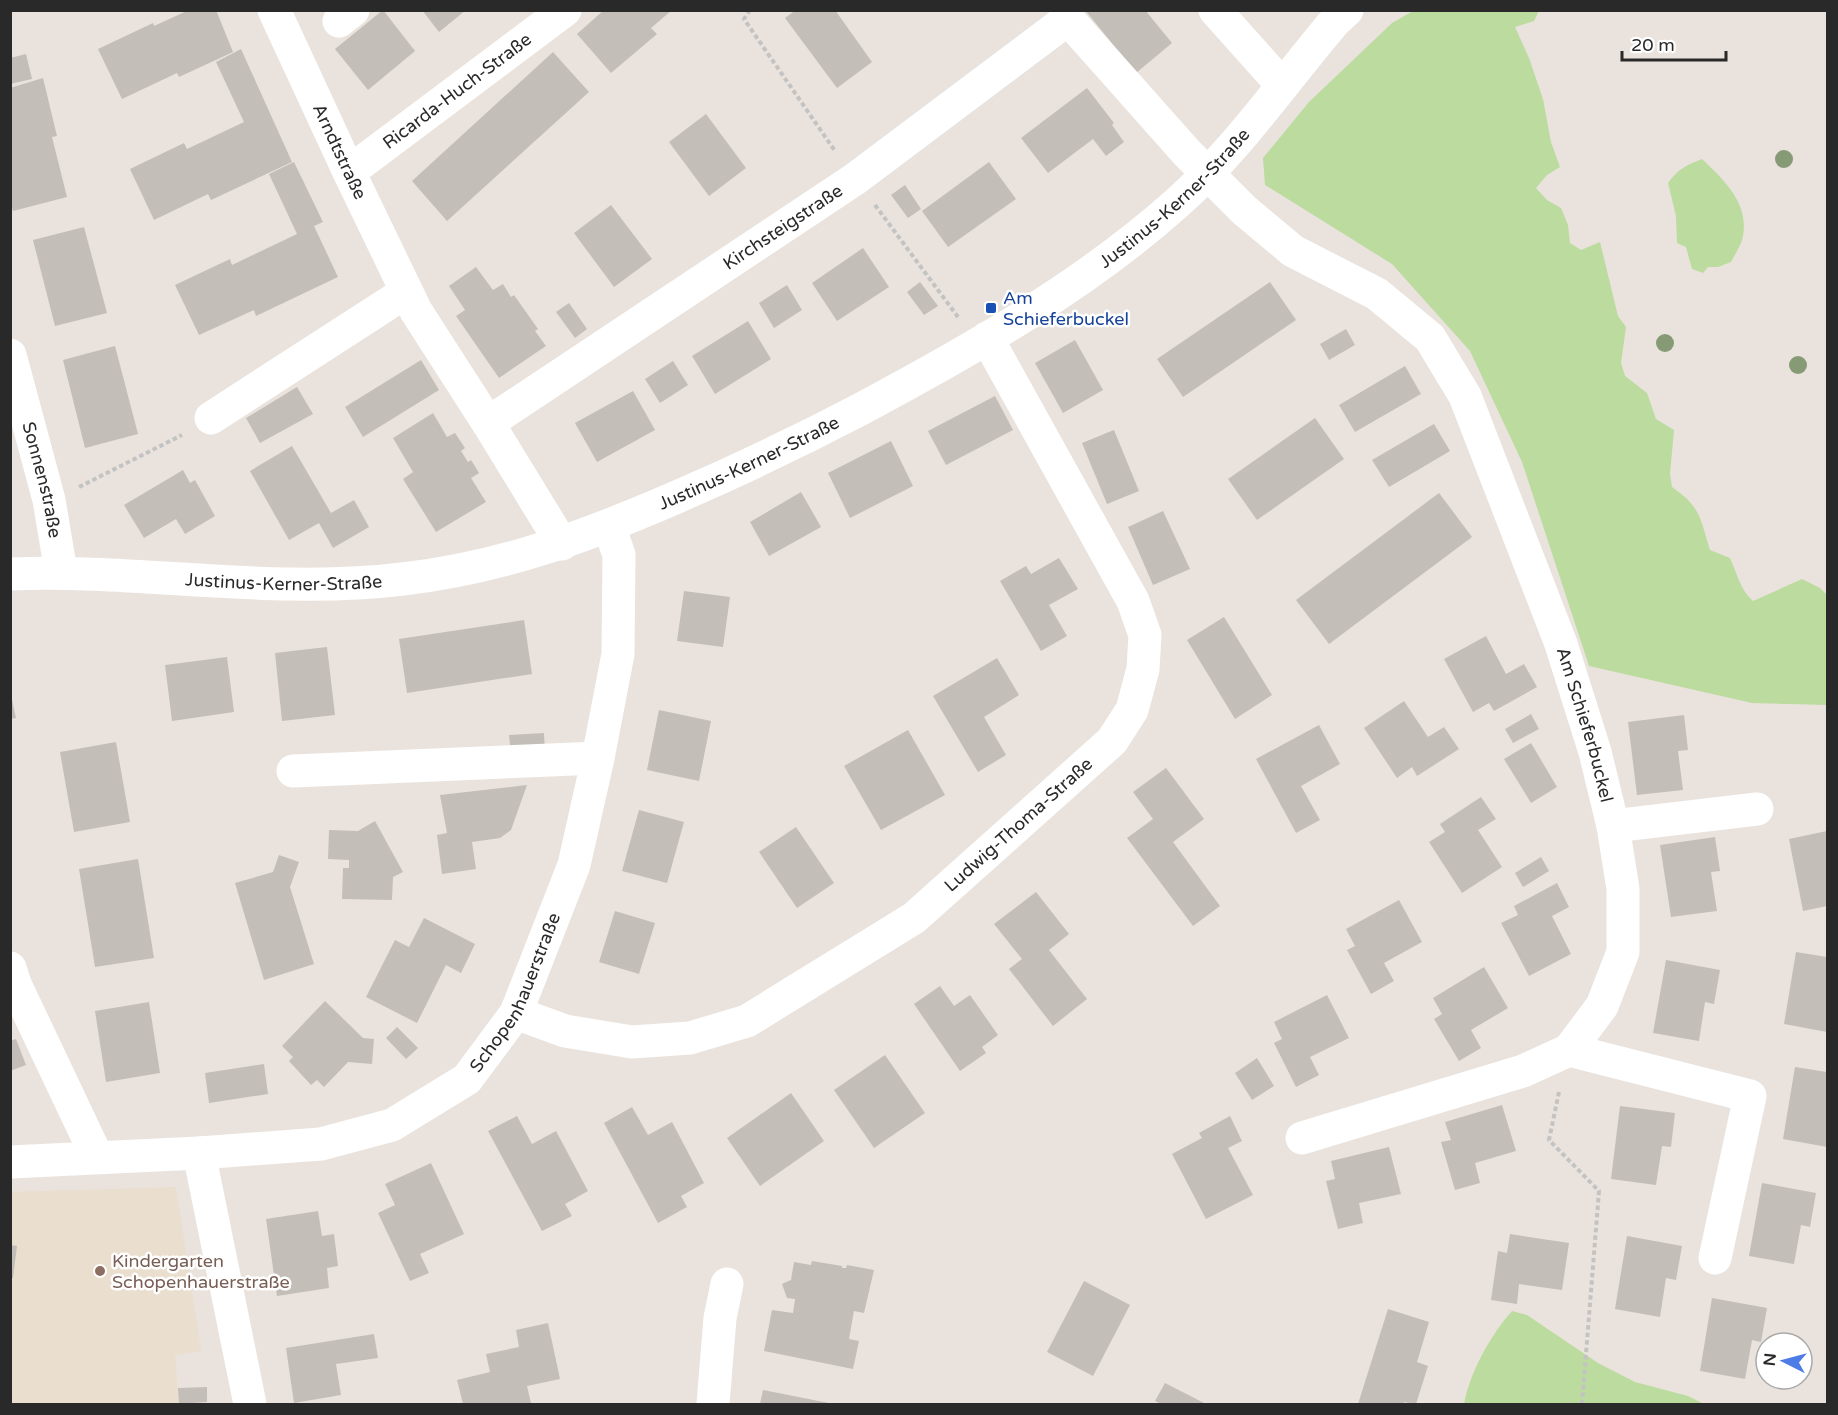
<svg xmlns="http://www.w3.org/2000/svg" width="1838" height="1415" viewBox="0 0 1838 1415" font-family="'Varela Round',sans-serif">
<rect width="100%" height="100%" fill="#eae3dd"/>
<polygon fill="#eadece" points="176,1187 201,1351 175,1355 179,1403 11,1404 10,1192"/>
<g fill="#bbdb9f">
<path d="M 1413,11 L 1539,11 L 1534,21 L 1515,27 L 1529,58 L 1543,99 L 1551,142 L 1560,167 L 1547,175 L 1536,188 L 1547,200 L 1561,208 L 1568,225 L 1570,243 L 1581,250 L 1600,242 L 1618,316 L 1626,327 L 1621,363 L 1625,376 L 1647,393 L 1656,419 L 1674,430 L 1670,474 L 1672,487 C 1701,507 1700,518 1710,550 L 1730,558 C 1737,573 1740,590 1753,601 L 1802,579 L 1820,588 L 1827,595 L 1827,705 L 1752,703 L 1589,666 L 1522,462 L 1470,351 L 1392,264 L 1265,185 L 1263,158 L 1309,102 L 1392,23 Z"/>
<path d="M 1702,159 C 1724,180 1749,203 1743,236 C 1742,244 1735,254 1731,262 L 1718,267 L 1708,267 L 1703,273 L 1692,269 L 1686,247 L 1677,243 L 1676,216 L 1668,183 C 1678,169 1687,165 1702,159 Z"/>
<path d="M 1512,1311 L 1527,1315 L 1598,1363 L 1635,1382 L 1688,1396 L 1704,1404 L 1464,1404 C 1470,1372 1490,1336 1512,1311 Z"/>
</g>
<g fill="#c3beb8">
<polygon points="189,10 216,10 233,52 179,77 177,73 122,99 98,49 153,23 154,26"/>
<polygon points="383,10 415,51 368,90 335,49"/>
<polygon points="422,10 466,10 439,32"/>
<polygon points="604,10 672,10 651,28 657,34 611,73 577,34"/>
<polygon points="796,10 835,10 872,62 837,88 785,18"/>
<polygon points="1085,10 1145,10 1172,43 1136,73"/>
<polygon points="241,49 292,162 211,200 208,194 154,220 130,169 184,143 187,149 244,122 216,62"/>
<polygon points="553,52 589,92 447,221 412,181"/>
<polygon points="26,54 32,79 10,84 10,58"/>
<polygon points="43,78 57,136 52,137 67,197 13,211 10,201 10,88"/>
<polygon points="1087,88 1114,123 1112,125 1124,142 1106,156 1093,139 1048,173 1021,138"/>
<polygon points="706,114 746,168 709,196 669,142"/>
<polygon points="294,162 323,222 314,226 338,277 256,316 254,310 199,335 175,285 230,259 232,265 297,234 269,174"/>
<polygon points="989,162 1016,199 948,247 922,211"/>
<polygon points="905,185 921,209 908,218 891,195"/>
<polygon points="611,205 652,259 614,287 574,233"/>
<polygon points="84,227 107,313 55,326 33,240"/>
<polygon points="863,248 889,287 837,321 812,283"/>
<polygon points="476,267 493,290 503,284 511,297 514,295 538,329 535,331 546,346 499,378 456,316 465,310 449,286"/>
<polygon points="920,282 938,306 924,315 907,292"/>
<polygon points="1270,282 1296,320 1183,397 1157,359"/>
<polygon points="787,285 802,310 774,328 759,303"/>
<polygon points="569,303 587,329 575,338 556,312"/>
<polygon points="748,321 771,359 715,394 692,356"/>
<polygon points="1346,329 1355,345 1329,360 1320,344"/>
<polygon points="1075,340 1103,390 1063,413 1035,363"/>
<polygon points="115,346 138,434 85,448 63,360"/>
<polygon points="421,360 439,390 363,437 345,407"/>
<polygon points="673,361 688,385 660,403 645,379"/>
<polygon points="1405,366 1421,394 1355,432 1339,405"/>
<polygon points="297,387 313,414 260,443 246,418"/>
<polygon points="633,391 655,430 597,462 575,423"/>
<polygon points="995,396 1013,430 946,465 928,431"/>
<polygon points="433,413 447,437 455,433 465,448 461,451 468,462 471,460 479,473 471,478 486,502 436,532 403,479 413,472 393,438"/>
<polygon points="1315,418 1344,459 1257,520 1228,479"/>
<polygon points="1434,424 1450,451 1389,487 1372,460"/>
<polygon points="1114,430 1139,491 1107,504 1082,443"/>
<polygon points="891,441 913,486 850,518 828,473"/>
<polygon points="292,446 331,513 354,500 369,527 333,548 319,523 289,540 250,471"/>
<polygon points="183,470 190,483 195,480 215,516 185,534 176,519 144,538 124,505"/>
<polygon points="801,492 821,527 769,556 750,522"/>
<polygon points="1439,493 1472,537 1329,644 1296,600"/>
<polygon points="1163,511 1190,569 1153,585 1128,527"/>
<polygon points="1059,558 1078,589 1049,605 1067,636 1041,651 1000,581 1026,566 1031,574"/>
<polygon points="684,591 730,597 723,647 677,641"/>
<polygon points="1224,617 1272,695 1235,719 1187,640"/>
<polygon points="524,620 532,674 407,693 399,639"/>
<polygon points="1486,636 1506,674 1524,664 1537,687 1494,711 1489,703 1473,712 1444,659"/>
<polygon points="327,647 335,715 282,721 275,653"/>
<polygon points="227,657 234,712 172,721 165,665"/>
<polygon points="997,658 1019,695 984,717 1006,755 978,772 933,696"/>
<polygon points="10,691 16,718 10,719"/>
<polygon points="1404,701 1428,737 1444,727 1459,749 1417,776 1412,767 1397,778 1364,728"/>
<polygon points="659,710 711,721 699,781 647,770"/>
<polygon points="1531,714 1539,729 1513,743 1505,729"/>
<polygon points="1684,715 1688,750 1678,751 1683,790 1637,795 1628,722"/>
<polygon points="1319,725 1340,764 1301,786 1320,820 1296,833 1256,759"/>
<polygon points="908,730 945,795 881,830 844,766"/>
<polygon points="544,733 545,753 511,755 509,735"/>
<polygon points="116,742 130,822 74,832 60,752"/>
<polygon points="1531,743 1557,787 1531,803 1504,759"/>
<polygon points="1166,768 1204,819 1173,842 1220,906 1193,926 1127,838 1153,819 1133,792"/>
<polygon points="527,785 511,830 500,838 472,842 476,869 442,874 437,835 447,833 440,795"/>
<polygon points="1481,797 1496,819 1478,830 1502,867 1462,893 1429,842 1445,832 1440,824"/>
<polygon points="639,810 684,822 667,883 622,871"/>
<polygon points="375,821 403,872 393,877 392,900 342,899 343,868 349,868 349,860 328,859 329,830 358,831"/>
<polygon points="796,827 834,883 797,908 759,852"/>
<polygon points="1827,831 1827,906 1803,911 1789,839"/>
<polygon points="1715,837 1720,871 1711,872 1717,911 1671,917 1660,845"/>
<polygon points="279,855 299,862 290,887 314,964 264,980 235,883 273,872"/>
<polygon points="1541,857 1549,871 1523,887 1515,873"/>
<polygon points="138,859 154,958 95,967 79,869"/>
<polygon points="1557,883 1569,907 1552,916 1571,954 1529,976 1501,923 1518,915 1514,906"/>
<polygon points="1036,892 1069,934 1049,950 1087,999 1053,1026 1009,969 1022,959 994,924"/>
<polygon points="1399,900 1422,942 1384,963 1394,981 1371,994 1347,950 1355,946 1346,929"/>
<polygon points="615,911 655,923 639,974 599,962"/>
<polygon points="424,918 475,944 461,973 446,965 417,1023 366,997 395,940 409,947"/>
<polygon points="1796,952 1827,957 1827,1032 1784,1024"/>
<polygon points="1666,960 1720,970 1714,1004 1705,1002 1699,1041 1653,1033"/>
<polygon points="1484,967 1508,1008 1471,1030 1481,1048 1459,1061 1434,1019 1442,1014 1433,998"/>
<polygon points="940,986 954,1006 970,995 998,1035 982,1047 986,1053 960,1071 914,1004"/>
<polygon points="1327,995 1349,1038 1310,1057 1319,1075 1296,1087 1274,1043 1282,1039 1274,1022"/>
<polygon points="325,1001 363,1038 374,1039 372,1064 348,1062 324,1087 317,1080 311,1085 289,1061 293,1057 282,1046"/>
<polygon points="149,1002 160,1073 106,1082 95,1011"/>
<polygon points="397,1027 418,1048 406,1059 386,1038"/>
<polygon points="16,1039 26,1065 10,1071 10,1041"/>
<polygon points="885,1055 925,1113 874,1148 834,1090"/>
<polygon points="1257,1058 1274,1086 1252,1100 1235,1073"/>
<polygon points="264,1064 268,1094 209,1103 205,1073"/>
<polygon points="1795,1067 1827,1072 1827,1147 1783,1139"/>
<polygon points="791,1093 824,1141 760,1186 727,1138"/>
<polygon points="1502,1105 1516,1151 1475,1163 1480,1183 1455,1190 1441,1142 1451,1140 1445,1122"/>
<polygon points="1620,1106 1675,1113 1671,1147 1662,1146 1656,1185 1611,1179"/>
<polygon points="632,1107 648,1135 672,1122 704,1183 681,1196 687,1207 658,1223 604,1123"/>
<polygon points="517,1116 532,1144 556,1131 588,1191 565,1204 572,1216 542,1231 488,1131"/>
<polygon points="1230,1116 1242,1141 1228,1148 1253,1195 1206,1219 1172,1154 1202,1138 1199,1133"/>
<polygon points="1389,1147 1401,1194 1359,1203 1363,1223 1338,1229 1326,1181 1335,1179 1331,1161"/>
<polygon points="431,1163 464,1234 420,1254 429,1273 410,1281 378,1213 395,1205 385,1184"/>
<polygon points="1762,1183 1816,1193 1810,1227 1801,1225 1794,1264 1749,1256"/>
<polygon points="318,1211 322,1236 334,1234 338,1266 327,1268 329,1288 277,1296 266,1219"/>
<polygon points="1510,1234 1569,1243 1562,1290 1519,1284 1517,1304 1491,1300 1498,1251 1507,1253"/>
<polygon points="1627,1236 1682,1246 1676,1280 1666,1278 1660,1317 1615,1309"/>
<polygon points="10,1245 17,1246 13,1278 10,1278"/>
<polygon points="812,1261 842,1266 842,1268 846,1268 847,1265 874,1270 864,1313 854,1311 849,1339 859,1341 853,1369 764,1351 772,1310 793,1313 795,1299 787,1298 782,1284 791,1280 794,1262 811,1265"/>
<polygon points="1084,1281 1130,1305 1093,1376 1047,1352"/>
<polygon points="1712,1298 1767,1308 1761,1342 1752,1340 1745,1379 1700,1371"/>
<polygon points="1388,1309 1429,1322 1417,1362 1428,1366 1416,1404 1404,1402 1403,1404 1358,1404"/>
<polygon points="548,1323 560,1379 527,1386 531,1403 463,1404 457,1380 490,1372 486,1354 519,1347 516,1330"/>
<polygon points="374,1334 378,1358 336,1364 341,1395 294,1403 286,1348"/>
<polygon points="1165,1383 1206,1404 1161,1404 1155,1401"/>
<polygon points="207,1387 207,1402 179,1404 178,1388"/>
<polygon points="763,1390 829,1403 829,1404 760,1404"/>
</g>
<g fill="none" stroke-linecap="round" stroke-linejoin="round">
<g stroke="#c3c3c3" stroke-width="4" stroke-dasharray="4.5 3" stroke-linecap="butt">
<polyline points="750,10 744,19 835,151"/>
<polyline points="875,205 958,317"/>
<polyline points="79,487 182,435"/>
<polyline points="1559,1092 1549,1140 1599,1191 1582,1404"/>
</g>
<g stroke="#fff" stroke-width="33">
<path id="s1" d="M 274,10 L 349,172 L 416,311 L 488,423 L 562,544"/>
<polyline points="1215,10 1282,85"/>
<polyline points="339,21 353,10"/>
<path id="s2" d="M 349,172 L 565,10"/>
<path id="s3" d="M 10,355 L 49,500 L 61,572"/>
<polyline points="211,418 406,292"/>
<path id="s4" d="M 488,423 L 855,179 L 1068,19 L 1187,153 L 1244,210 L 1293,251 L 1377,294 L 1430,338 L 1465,396 L 1561,644 L 1595,752 L 1613,826 L 1623,889 L 1623,952 L 1602,1006 L 1569,1050 L 1523,1071 L 1302,1138"/>
<path id="s5" d="M 10,574 C 141,569 272,595 403,579 C 501,568 587,536 677,497 C 739,470 800,441 861,409 C 971,350 1083,287 1177,203 C 1237,150 1283,82 1335,21 L 1347,10"/>
<polyline points="293,771 598,758"/>
<polyline points="1613,826 1757,809"/>
<polyline points="10,968 15,984 97,1157"/>
<path id="s6" d="M 516,1013 L 565,1031 L 632,1042 L 690,1038 L 747,1021 L 914,918 L 1112,741 L 1132,710 L 1143,669 L 1145,635 L 1133,601 L 987,338"/>
<polyline points="1569,1050 1750,1096 1715,1258"/>
<polyline points="199,1153 250,1404"/>
<path id="s7" d="M 10,1162 L 199,1153 L 321,1144 L 392,1125 L 467,1079 L 516,1013 L 574,865 L 598,758 L 618,654 L 619,555 L 609,526"/>
<polyline points="713,1404 720,1318 727,1284"/>
</g>
</g>
<g fill="#869a76">
<circle cx="1784" cy="159" r="9"/>
<circle cx="1665" cy="343" r="9"/>
<circle cx="1798" cy="365" r="9"/>
</g>
<rect fill="#1a4fb4" stroke="#fff" stroke-width="2" x="985" y="302" width="12" height="12" rx="3"/>
<circle fill="#8d6e63" stroke="#fff" stroke-width="2" cx="100" cy="1271" r="6"/>
<g text-anchor="middle" stroke-width="5" stroke-linejoin="round" paint-order="stroke">
<g font-size="18" fill="#292929" stroke="#fff">
<text dy="6" stroke="none"><textPath href="#s2" startOffset="135">Ricarda-Huch-Straße</textPath></text>
<text dy="6" stroke="none"><textPath href="#s1" startOffset="156">Arndtstraße</textPath></text>
<text dy="6" stroke="none"><textPath href="#s5" startOffset="1264">Justinus-Kerner-Straße</textPath></text>
<text dy="6" stroke="none"><textPath href="#s4" startOffset="354">Kirchsteigstraße</textPath></text>
<text dy="6" stroke="none"><textPath href="#s5" startOffset="760">Justinus-Kerner-Straße</textPath></text>
<text dy="6" stroke="none"><textPath href="#s3" startOffset="129">Sonnenstraße</textPath></text>
<text dy="6" stroke="none"><textPath href="#s5" startOffset="274">Justinus-Kerner-Straße</textPath></text>
<text dy="6" stroke="none"><textPath href="#s4" startOffset="1612">Am Schieferbuckel</textPath></text>
<text dy="6" stroke="none"><textPath href="#s6" startOffset="574">Ludwig-Thoma-Straße</textPath></text>
<text dy="6" stroke="none"><textPath href="#s7" startOffset="573">Schopenhauerstraße</textPath></text>
</g>
<g font-size="18" fill="#164399" stroke="#fff" text-anchor="start">
<text x="1003" y="304">Am<tspan x="1003" dy="21">Schieferbuckel</tspan></text>
</g>
<g font-size="18" fill="#785e54" stroke="#fff" text-anchor="start">
<text x="112" y="1267">Kindergarten<tspan x="112" dy="21">Schopenhauerstraße</tspan></text>
</g>
</g>
<rect width="1838" height="1415" fill="none" stroke="#292929" stroke-width="24"/>
<g transform="translate(1784 1361) rotate(276)"><circle r="28" fill="#ffffff" stroke="#a9a9a9" stroke-width="1.5"/>
<path d="M0-4.5L10 22L0 15L-10 22Z" fill="#4d7ce7"/>
<text y="-9" font-size="16" font-weight="bold" text-anchor="middle" fill="#292929">N</text>
</g>
<path d="M1622 51v9h104v-9" fill="none" stroke="#292929" stroke-width="3"/>
<text x="1631" y="51" font-size="18" fill="#292929" stroke="#ffffff" stroke-width="4.5" paint-order="stroke">20 m</text>
</svg>
